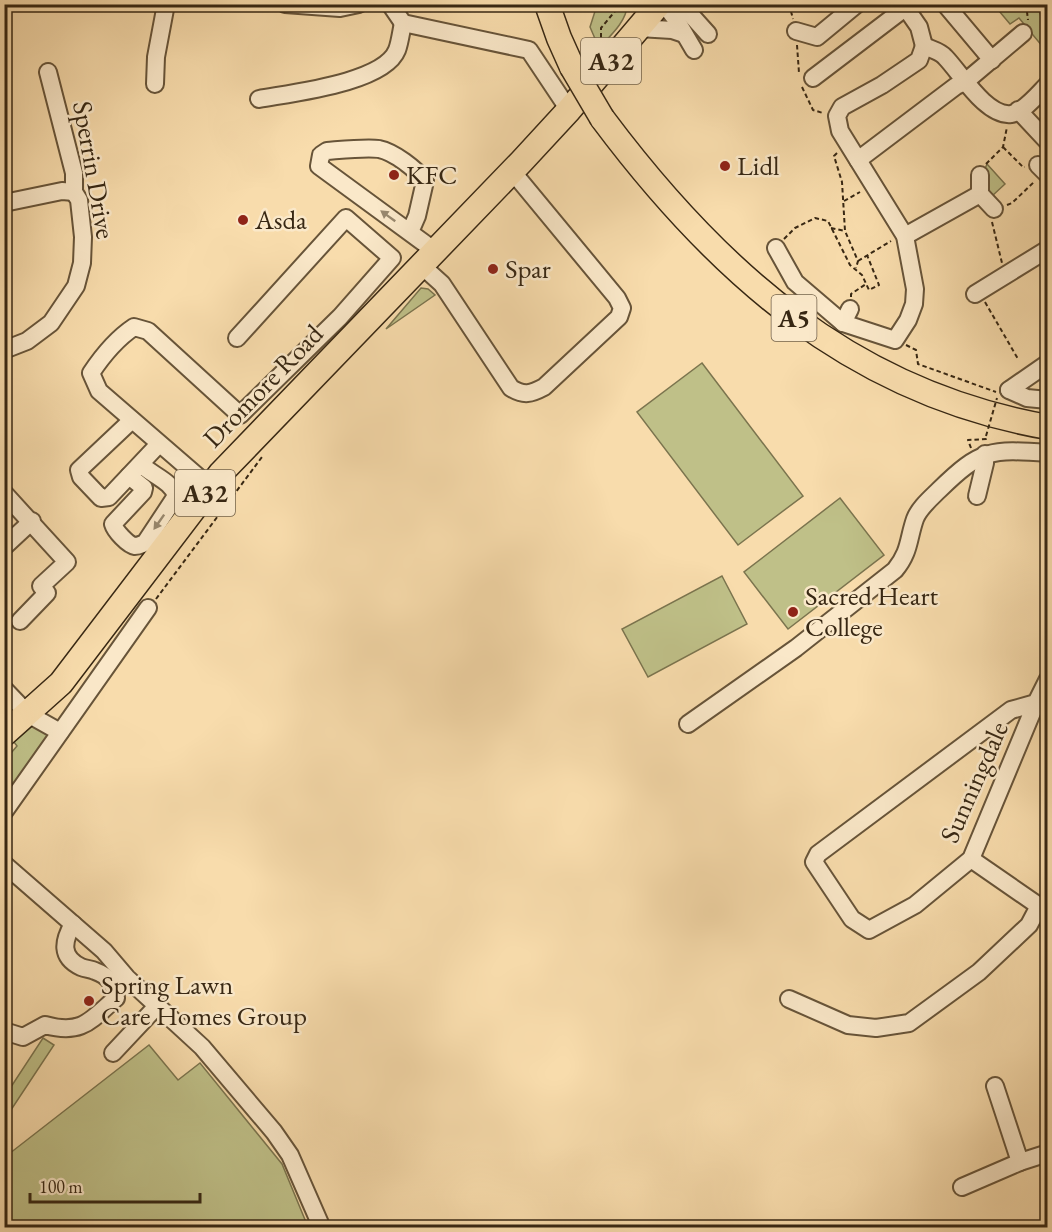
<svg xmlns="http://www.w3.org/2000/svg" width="1052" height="1232" viewBox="0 0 1052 1232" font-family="'EB Garamond',serif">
<rect width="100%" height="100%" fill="#f8dcac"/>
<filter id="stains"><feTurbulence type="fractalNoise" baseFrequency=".00333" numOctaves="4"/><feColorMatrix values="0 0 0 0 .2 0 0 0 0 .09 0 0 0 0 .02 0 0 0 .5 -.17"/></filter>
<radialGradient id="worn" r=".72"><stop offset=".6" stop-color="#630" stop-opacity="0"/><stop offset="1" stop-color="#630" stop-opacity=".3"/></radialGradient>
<g fill="#bfc088" stroke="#7b744e" stroke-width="1.5">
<path d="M 597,5 L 627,5 C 627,21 610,36 599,48 L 590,27 Z"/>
<polygon points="994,5 1037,5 1047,33 1047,52 1019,18 1010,24"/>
<path d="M 987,164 L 1005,184 L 991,197 C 983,186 981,176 987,164 Z"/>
<polygon points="421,288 428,289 435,295 386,329"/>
<polygon points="702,363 803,496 738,545 637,412"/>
<polygon points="840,498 884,555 788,629 744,572"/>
<polygon points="722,576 747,624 648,677 622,629"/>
<polygon points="36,723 46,729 48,741 5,795 5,750 11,753 17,746 14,742"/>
<polygon points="43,1038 54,1045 5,1119 5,1096"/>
<polygon points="149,1045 178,1080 200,1063 282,1164 308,1227 5,1227 5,1157"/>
</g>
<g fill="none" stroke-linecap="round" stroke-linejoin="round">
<defs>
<g id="minor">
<polyline points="285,4 340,8 359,4"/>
<polyline points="390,4 403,23 529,50 569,110"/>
<polyline points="664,4 677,21 694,50"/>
<polyline points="681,4 708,34"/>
<polyline points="903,4 919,27 924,46"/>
<polyline points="945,4 992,60"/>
<polyline points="639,28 672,30 684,34"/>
<polyline points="796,31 817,37 857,4"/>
<path d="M 924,46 C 930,49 940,51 945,57 C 960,72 986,117 1011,114 C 1024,112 1039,93 1048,84"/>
<polyline points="813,78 905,8"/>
<polyline points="155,84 156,57 166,4"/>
<path d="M 259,99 C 291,93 384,83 397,50 C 400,42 401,32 403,23"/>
<polyline points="1018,110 1047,141"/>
<polyline points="858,160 956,86 965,82 1023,33"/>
<polyline points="1038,165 1048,175"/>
<polyline points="980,175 980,194 994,209"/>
<polyline points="4,203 62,191 74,192"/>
<path d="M 410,232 L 417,216 L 425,181 C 416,169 394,152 379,149 C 367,147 340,150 327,151 L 321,155 L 319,166 L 435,251"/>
<polyline points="905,236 980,194"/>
<polyline points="776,248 795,282 843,323 895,340 908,320 914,304 915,289 905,236 840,131 837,116 842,107 882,85 919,60 924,46"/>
<path d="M 421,265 L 442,284 L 511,388 C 524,396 531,394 544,387 L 619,317 L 622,308 L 617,298 L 512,171"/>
<polyline points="975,294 1048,249"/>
<polyline points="843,323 850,309"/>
<polyline points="4,350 27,341 51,323 76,286 82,263 83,237 79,200 74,192 74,173 48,72"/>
<polyline points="1009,390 1048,363"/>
<polyline points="1009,390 1027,398 1048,400"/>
<polyline points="132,420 79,470 81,477 101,498 109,497 159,444"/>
<path d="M 129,476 L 144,488 L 143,492 L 113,524 C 115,531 128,545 135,546 C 139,546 142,544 145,543 L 176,496 C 172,481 151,475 141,464"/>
<path d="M 210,487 L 99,391 L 91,373 C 103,355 116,339 134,327 L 148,331 L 240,415 L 340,317 L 392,258 L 346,218 L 237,338"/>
<polyline points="4,493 67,562 41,586 47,593 20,621"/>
<polyline points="977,496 985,463 985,454"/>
<polyline points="4,547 32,521"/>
<polyline points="4,689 28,714 60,732"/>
<polyline points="1036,703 1011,710 818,854 814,862 852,919 869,930 915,905 971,859 1036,703 1048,679"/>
<path d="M 688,724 L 796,648 L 895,570 C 910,552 908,539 915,519 C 919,508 931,498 939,490 C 981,449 990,449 1048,453"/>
<polyline points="4,812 148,608"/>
<polyline points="4,864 104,951 127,978 202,1047 274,1132 290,1155 322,1228"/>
<polyline points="789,999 848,1025 876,1028 909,1023 979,972 1029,925 1039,906 971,859"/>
<path d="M 4,1031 L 23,1037 L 45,1025 C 82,1035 90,1021 116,998 C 115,985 109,976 95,971 C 91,969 86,969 81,967 C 60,957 63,941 73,924"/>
<polyline points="113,1053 158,1005"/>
<polyline points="995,1086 1020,1162"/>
<polyline points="962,1187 1020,1162 1048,1153"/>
</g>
<g id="highway">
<polyline points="547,4 559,38 572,67"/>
<path d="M 602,118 C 717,272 852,393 1048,427"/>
<polyline points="4,734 61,683 221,473 521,162 569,110 659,4"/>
</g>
</defs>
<use href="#minor" stroke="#675439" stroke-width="20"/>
<use href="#highway" stroke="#372713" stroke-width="27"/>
<g stroke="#372713" stroke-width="2" stroke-dasharray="4.5 3" stroke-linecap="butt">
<polyline points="789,4 793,19"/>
<polyline points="1026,4 1028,20"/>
<polyline points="790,11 801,4"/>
<polyline points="601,45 601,28 621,4"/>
<polyline points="797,45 799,73"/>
<polyline points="802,87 813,110 823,113"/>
<polyline points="1003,147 1023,167 1025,167"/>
<polyline points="837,153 834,156 842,182 845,231 858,261 856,268"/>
<polyline points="986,164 1003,147 1007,127"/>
<polyline points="844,201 860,192"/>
<polyline points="1007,205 1012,203 1034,182"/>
<polyline points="992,222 1002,263"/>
<polyline points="831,228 845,231"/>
<polyline points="784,239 795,228 815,218 828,221 850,265 862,275 869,290 879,285 867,255"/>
<polyline points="858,261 891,241"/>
<polyline points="851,297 851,294 866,284"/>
<polyline points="985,302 1018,359"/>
<polyline points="906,345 916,350 918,364 996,392"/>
<polyline points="971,448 968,440 986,439 986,436"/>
<polyline points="156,599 262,457"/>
</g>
<use href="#minor" stroke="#fae8c9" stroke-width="16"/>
<use href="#highway" stroke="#f8dcac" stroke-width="24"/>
<defs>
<polyline id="highway-bridge" points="572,67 602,118"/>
</defs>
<use href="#highway-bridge" stroke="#372713" stroke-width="27" stroke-linecap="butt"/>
<polyline stroke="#372713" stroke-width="2" stroke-dasharray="4.5 3" stroke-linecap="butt" points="986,436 997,398"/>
<use href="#highway-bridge" stroke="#f8dcac" stroke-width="24"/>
</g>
<defs><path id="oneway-solid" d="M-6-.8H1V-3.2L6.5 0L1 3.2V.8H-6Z" transform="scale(1.5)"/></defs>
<g fill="#98886e">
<use href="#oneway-solid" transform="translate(388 216) rotate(-144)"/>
<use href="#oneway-solid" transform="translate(159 522) rotate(125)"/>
</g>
<g fill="#8f2418" stroke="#fae8c9" stroke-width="2">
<circle cx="725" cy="166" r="6"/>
<circle cx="394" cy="175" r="6"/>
<circle cx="243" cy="220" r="6"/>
<circle cx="493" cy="269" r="6"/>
<circle cx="793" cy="612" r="6"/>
<circle cx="89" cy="1001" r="6"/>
</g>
<g text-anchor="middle" stroke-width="5" stroke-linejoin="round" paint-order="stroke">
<g fill="#fae8c9" stroke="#72614a" stroke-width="1.5">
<rect x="581" y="38" width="60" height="46" rx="4.5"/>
<rect x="771.5" y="295" width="45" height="46" rx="4.5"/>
<rect x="175" y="470" width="60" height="46" rx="4.5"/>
</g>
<g font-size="26" font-weight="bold" fill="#372713">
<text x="611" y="70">A32</text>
<text x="794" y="327">A5</text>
<text x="205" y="502">A32</text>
</g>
<g font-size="27" fill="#372713" stroke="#fae8c9" text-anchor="start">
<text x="737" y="175">Lidl</text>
<text x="406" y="184">KFC</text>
<text x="255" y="229">Asda</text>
<text x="505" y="278">Spar</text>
<text x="805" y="605">Sacred Heart<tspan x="805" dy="31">College</tspan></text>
<text x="101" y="994">Spring Lawn<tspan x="101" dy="31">Care Homes Group</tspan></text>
</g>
<g font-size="27" fill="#372713" stroke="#fae8c9">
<text transform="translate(94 170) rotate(80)" y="9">Sperrin Drive</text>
<text transform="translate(263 386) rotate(-46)" y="9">Dromore Road</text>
<text transform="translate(974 782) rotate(-66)" y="9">Sunningdale</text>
</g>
</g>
<rect width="1052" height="1232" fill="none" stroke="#f8dcac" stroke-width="24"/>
<rect x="6" y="6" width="1040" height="1220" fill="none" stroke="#372713" stroke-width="3"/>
<rect x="12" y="12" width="1028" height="1208" fill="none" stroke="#372713" stroke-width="1.5"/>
<path d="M30 1193v9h170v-9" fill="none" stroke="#372713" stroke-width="3"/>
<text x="39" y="1193" font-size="18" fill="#372713" stroke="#fae8c9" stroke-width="4.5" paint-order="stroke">100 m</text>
<rect width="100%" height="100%" filter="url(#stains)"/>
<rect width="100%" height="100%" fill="url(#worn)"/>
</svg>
